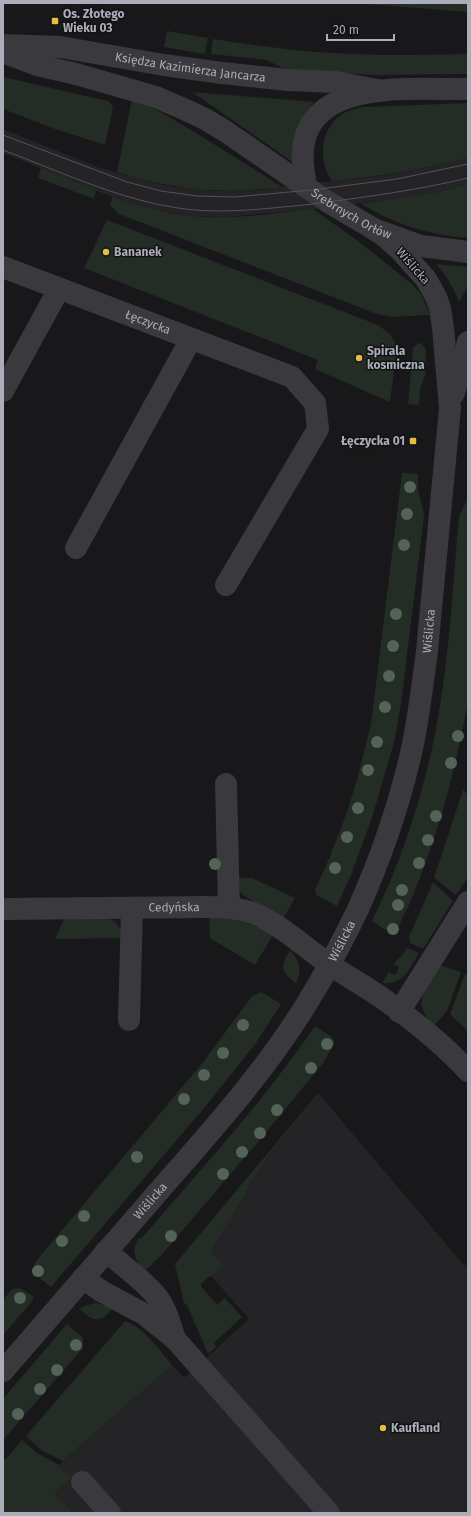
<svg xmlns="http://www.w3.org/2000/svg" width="471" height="1516" viewBox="0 0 471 1516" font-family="'Fira Sans',sans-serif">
<rect width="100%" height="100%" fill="#18181a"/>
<g fill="#242426">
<polygon points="3,129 100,168 155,183 175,187 216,191 255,190 387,175 435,166 468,158 468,184 439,192 398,199 313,209 226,217 192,216 152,209 112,197 3,153"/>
<polygon points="319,1094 468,1270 468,1513 73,1513 55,1493 70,1478 59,1465 172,1365 184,1378 249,1319 212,1277 224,1264 211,1252 267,1157"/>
</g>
<g fill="#242c26">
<polygon points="354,3 468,3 468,12"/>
<polygon points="167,31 208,38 205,54 164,47"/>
<path d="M 213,39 C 253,45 294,51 334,53 C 379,56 423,55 468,54 L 468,74 L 375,75 L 287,70 L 267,60 L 211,54 Z"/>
<polygon points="3,77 108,101 113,107 105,145 55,129 3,109"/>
<path d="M 192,92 L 314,102 C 295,124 297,135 294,163 Z"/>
<path d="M 132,99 C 153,106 172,119 191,130 C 222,149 252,168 282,187 C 222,194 175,191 117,172 Z"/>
<path d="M 468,103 L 468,158 C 422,170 379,176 332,181 C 317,159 320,127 344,113 C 351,109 358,108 365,107 Z"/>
<polygon points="41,168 96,190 94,199 38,178"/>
<path d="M 468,184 L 468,238 C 429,235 394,224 361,204 L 439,192 Z"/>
<path d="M 112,197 C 139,205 166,214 193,216 C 233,220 273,213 313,209 L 358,241 L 413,285 L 421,294 L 430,315 L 391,317 L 377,314 L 119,214 L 110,205 Z"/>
<polygon points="107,220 378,325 390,334 397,346 390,402 315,369 318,360 84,268"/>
<path d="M 436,264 L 468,267 L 468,286 L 459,302 C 453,287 447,276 436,264 Z"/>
<polygon points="418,343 422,344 426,350 425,375 420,389 419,405 408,404 413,348"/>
<polygon points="402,473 418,474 418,491 423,509 424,516 401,704 394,742 372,818 351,875 337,906 316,895 315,890 328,861 346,815 357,780 371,724"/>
<path d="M 468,499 L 468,701 C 456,769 438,836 411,900 C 407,910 401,920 397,930 L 395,932 C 385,933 380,925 372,921 C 404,856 427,784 439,712 C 450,647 453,581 459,516 Z"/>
<polygon points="463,790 468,795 468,877 456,895 434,878"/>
<polygon points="236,878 252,878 295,898 283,919 243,895 237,887"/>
<polygon points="433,882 453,901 423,949 410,943 409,937"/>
<path d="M 209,917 C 238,918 248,922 273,935 L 255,965 L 210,938 Z"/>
<path d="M 108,918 C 118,922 121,929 125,938 L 55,939 L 64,919 Z"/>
<path d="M 407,948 L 419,953 C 409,969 404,985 382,983 L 389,972 L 395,975 L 399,967 L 394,964 C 398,958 404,955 407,948 Z"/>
<path d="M 290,950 C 300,960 302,972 296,984 C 282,972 279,967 290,950 Z"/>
<path d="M 439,965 L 461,972 L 447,1011 L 434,1026 C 410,1002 426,988 439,965 Z"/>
<polygon points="465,974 468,977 468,1031 450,1014"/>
<path d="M 261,992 L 281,1004 L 256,1043 L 205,1107 L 51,1287 C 43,1280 29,1273 36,1261 L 204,1061 L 252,996 Z"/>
<path d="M 315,1026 L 332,1037 L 335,1043 L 323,1063 L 268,1130 L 165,1251 L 145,1271 C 135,1261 130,1250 139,1238 L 141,1239 C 200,1170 263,1102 315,1026 Z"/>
<polygon points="319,1092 319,1094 267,1157 211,1252 224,1264 212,1277 210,1276 201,1284 201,1286 217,1305 225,1298 242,1317 214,1343 216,1347 208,1354 187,1305 184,1303 175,1264"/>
<polygon points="20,1288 34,1297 29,1305 3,1335 3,1300 12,1289"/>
<path d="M 96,1303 L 113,1308 C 99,1324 94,1322 79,1309 L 84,1306 Z"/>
<path d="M 125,1321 C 145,1328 159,1350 172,1365 L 63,1461 L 41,1450 L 26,1436 Z"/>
<polygon points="67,1324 83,1338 83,1348 3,1440 3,1399"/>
<polygon points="22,1440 37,1453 59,1465 70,1477 70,1479 55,1493 73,1513 3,1513 3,1462"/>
</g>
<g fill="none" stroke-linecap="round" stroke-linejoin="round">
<g stroke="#39393e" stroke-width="22">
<path id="s1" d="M 3,45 L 60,47 L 164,65 L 222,73 L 288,80 L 336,82 L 377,90"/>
<path id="s2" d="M 3,52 L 37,65 L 76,74 L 156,97 L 186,110 L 205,119 L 225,131 L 328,202 L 374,229 L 421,246 L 468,252"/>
<path d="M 306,186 C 303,169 300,149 307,132 C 328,79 422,90 468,89"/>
<path id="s3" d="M 3,267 L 292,377 L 315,403 L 318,429 L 226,585"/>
<polyline points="3,391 59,289"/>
<polyline points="454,393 468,342"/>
<polyline points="76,548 191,339"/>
<polyline points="226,784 229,908"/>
<path id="s4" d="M 3,909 L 208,907 C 224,907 238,908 253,913 C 280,924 304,947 329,964 C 346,976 365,986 382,998 C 413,1020 442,1043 468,1071"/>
<polyline points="399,1012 468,902"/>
<polyline points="129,1020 132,908"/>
<path d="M 106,1251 C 123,1266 144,1280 158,1298 C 167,1310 170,1325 175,1339"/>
<polyline points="83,1278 101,1291 144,1314 175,1339 329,1513"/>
<path id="s5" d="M 3,1371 C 53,1314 102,1256 152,1199 C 205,1138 261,1077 304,1008 C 324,976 343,941 359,907 C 382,855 401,800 413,744 C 419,714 423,682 427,651 L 450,408 L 443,328 L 440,308 L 436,297 L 426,279 L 399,249 L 384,236 L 374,229"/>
<polyline points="82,1482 110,1513"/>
</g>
<g stroke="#525359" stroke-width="1">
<polyline points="3,135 127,182 161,191 197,196 235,197 311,190 397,179 468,164"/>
<path d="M 3,150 C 56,170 116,198 172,207 C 216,215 260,209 304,205 C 359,198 414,191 468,178"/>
</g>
</g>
<g fill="#536357">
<circle cx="410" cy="487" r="6"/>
<circle cx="407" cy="514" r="6"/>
<circle cx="404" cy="545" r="6"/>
<circle cx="396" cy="614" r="6"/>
<circle cx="393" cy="646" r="6"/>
<circle cx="389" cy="676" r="6"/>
<circle cx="385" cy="707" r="6"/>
<circle cx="458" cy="736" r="6"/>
<circle cx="377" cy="742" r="6"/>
<circle cx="451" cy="763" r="6"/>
<circle cx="368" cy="770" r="6"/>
<circle cx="358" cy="808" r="6"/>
<circle cx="436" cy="816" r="6"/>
<circle cx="347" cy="837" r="6"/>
<circle cx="428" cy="840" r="6"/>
<circle cx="419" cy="863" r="6"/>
<circle cx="215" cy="864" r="6"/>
<circle cx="335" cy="868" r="6"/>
<circle cx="402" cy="890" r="6"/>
<circle cx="398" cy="905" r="6"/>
<circle cx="393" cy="929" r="6"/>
<circle cx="243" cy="1025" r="6"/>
<circle cx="327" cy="1044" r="6"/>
<circle cx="223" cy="1053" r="6"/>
<circle cx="311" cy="1068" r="6"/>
<circle cx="204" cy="1075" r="6"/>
<circle cx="184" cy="1099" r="6"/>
<circle cx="277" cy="1110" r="6"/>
<circle cx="260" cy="1133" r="6"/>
<circle cx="242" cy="1152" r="6"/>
<circle cx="137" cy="1157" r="6"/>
<circle cx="223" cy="1174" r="6"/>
<circle cx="84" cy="1216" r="6"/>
<circle cx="171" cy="1236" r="6"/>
<circle cx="62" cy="1241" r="6"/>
<circle cx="38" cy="1271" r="6"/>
<circle cx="20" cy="1298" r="6"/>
<circle cx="76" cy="1345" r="6"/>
<circle cx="57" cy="1370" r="6"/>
<circle cx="40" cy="1389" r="6"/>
<circle cx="18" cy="1414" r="6"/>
</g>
<g fill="#e2bd47" stroke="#131315" stroke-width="1.5">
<rect x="51" y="17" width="8" height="8" rx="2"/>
<circle cx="106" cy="252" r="4"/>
<circle cx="359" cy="358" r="4"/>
<rect x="409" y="437" width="8" height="8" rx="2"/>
<circle cx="383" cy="1428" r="4"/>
</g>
<g text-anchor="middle" stroke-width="3" stroke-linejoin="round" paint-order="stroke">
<g font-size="12" font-weight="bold" fill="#abaeb8" stroke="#131315" text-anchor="start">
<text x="63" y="18">Os. Złotego<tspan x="63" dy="14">Wieku 03</tspan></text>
<text x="114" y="256">Bananek</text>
<text x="367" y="355">Spirala<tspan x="367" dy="14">kosmiczna</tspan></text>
<text x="405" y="445" text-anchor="end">Łęczycka 01</text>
<text x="391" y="1432">Kaufland</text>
</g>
<g font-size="12" fill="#abaeb8" stroke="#131315">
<text dy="4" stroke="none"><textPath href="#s1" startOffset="189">Księdza Kazimierza Jancarza</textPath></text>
<text dy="4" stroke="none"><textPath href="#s2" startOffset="388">Srebrnych Orłów</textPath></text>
<text transform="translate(413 266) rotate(49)" y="4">Wiślicka</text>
<text dy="4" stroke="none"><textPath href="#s3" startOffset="155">Łęczycka</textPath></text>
<text dy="4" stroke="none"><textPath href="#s5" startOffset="873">Wiślicka</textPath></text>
<text dy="4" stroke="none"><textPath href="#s4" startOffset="171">Cedyńska</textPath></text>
<text dy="4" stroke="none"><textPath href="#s5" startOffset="549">Wiślicka</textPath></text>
<text dy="4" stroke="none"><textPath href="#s5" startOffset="225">Wiślicka</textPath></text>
</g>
</g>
<rect width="471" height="1516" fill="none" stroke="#abaeb8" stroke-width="8"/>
<path d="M327 34v6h67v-6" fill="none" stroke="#abaeb8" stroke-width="2"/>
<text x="333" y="34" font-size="12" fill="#abaeb8" stroke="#131315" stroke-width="3" paint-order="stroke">20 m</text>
</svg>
